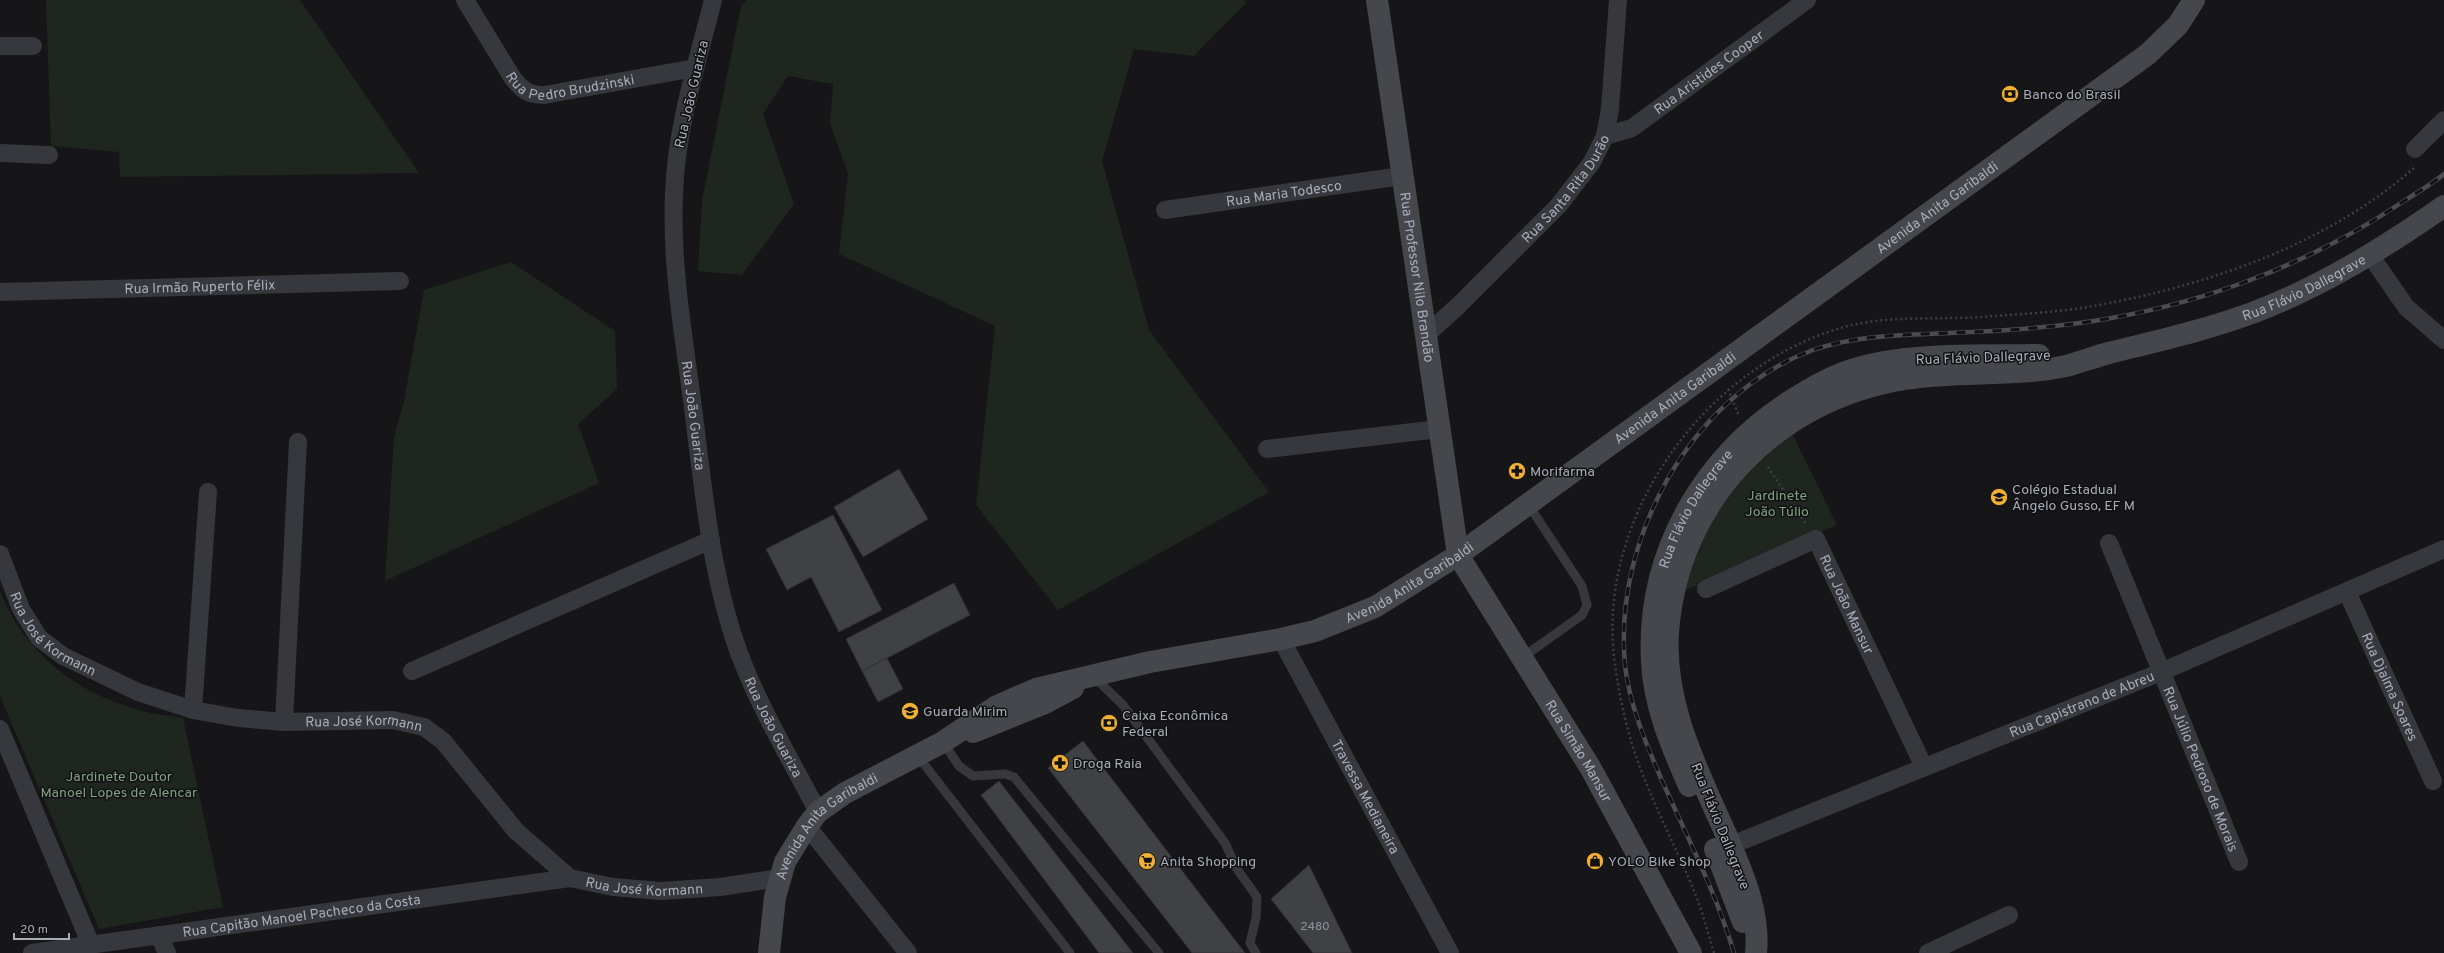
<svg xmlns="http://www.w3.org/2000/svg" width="2444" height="953" viewBox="0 0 2444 953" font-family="Overpass,sans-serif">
<rect width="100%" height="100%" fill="#161618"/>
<g fill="#1e261f">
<polygon points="46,0 300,0 419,173 120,177 119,152 51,146"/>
<polygon points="747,0 1244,0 1247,2 1194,56 1134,49 1102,161 1149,330 1269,492 1058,610 976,505 995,326 839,254 848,174 830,123 833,84 788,76 763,114 794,204 742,275 698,271 702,201 741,6"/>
<polygon points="511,262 615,331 617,389 578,424 599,483 385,581 394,437 404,401 424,290"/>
<path d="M 1791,431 L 1837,525 L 1684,591 C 1697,551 1713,508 1742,477 C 1757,460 1775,446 1791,431 Z"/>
<path d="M 0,591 C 23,651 74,691 135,709 C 150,714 167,715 183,718 L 223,907 L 99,929 L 0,696 Z"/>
</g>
<g fill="#404145" stroke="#303034">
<polygon points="899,469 928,519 863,557 834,507"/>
<polygon points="833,515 882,610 839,632 811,577 787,590 766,549"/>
<polygon points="954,583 970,615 862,671 846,639"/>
<polygon points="887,658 903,689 878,702 862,671"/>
<polygon points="1083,741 1245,953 1192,953 1048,768"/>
<polygon points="999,781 1133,953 1099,953 981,795"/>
<polygon points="1309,865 1352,953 1313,953 1271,899"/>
</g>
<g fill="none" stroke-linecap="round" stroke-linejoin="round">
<g stroke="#3d3f44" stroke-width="2.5" stroke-dasharray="2 3" stroke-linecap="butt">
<polyline points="1728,389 1739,416"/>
<polyline points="1768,467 1806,524"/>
<path d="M 1714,953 C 1709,936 1704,918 1698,901 C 1681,857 1658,815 1641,770 C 1628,737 1620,700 1615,665 C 1594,518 1705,366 1844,327 C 1892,314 1944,321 1993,316 C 2024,314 2057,312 2088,307 C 2203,287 2326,246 2415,167"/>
</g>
<g stroke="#37383d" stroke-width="9">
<polyline points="1523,657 1582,615 1587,605 1582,586 1528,504"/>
<polyline points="1093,676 1123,705 1225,843 1237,869 1257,897 1256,918 1250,943 1256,953"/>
<polyline points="943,742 959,766 973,776 1005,774 1014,777 1159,953"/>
<polyline points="917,755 1070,953"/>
</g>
<g stroke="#37383d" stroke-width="18">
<path id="s1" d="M 465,0 L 512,77 C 522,90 528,95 544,95 L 695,68"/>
<path id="s2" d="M 713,0 C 697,64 676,128 674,194 C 671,263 683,332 692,400 C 703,485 710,573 739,653 C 760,709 791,760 818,812"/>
<polyline points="0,46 33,46"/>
<path id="s3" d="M 1605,136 L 1632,128 L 1807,0"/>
<polyline points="2415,149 2444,120"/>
<polyline points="0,153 49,155"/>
<path id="s4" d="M 1165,210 L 1402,176"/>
<polyline points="2370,255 2406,307 2444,340"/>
<path id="s5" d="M 0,292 L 400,281"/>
<path id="s6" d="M 1426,335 L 1459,305 L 1559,205 L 1592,162 L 1605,136 L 1610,109 L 1618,0"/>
<polyline points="1267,449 1439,429"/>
<path id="s7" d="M 2109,543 L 2239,862"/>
<path id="s8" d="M 0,554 L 21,609 L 39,638 L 63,656 L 138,692 L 193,710 L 238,718 L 284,722 L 393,720 L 424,727 L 443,741 L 516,831 L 570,878 L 613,887 L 661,891 L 720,887 L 779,878"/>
<path id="s9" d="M 1706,589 L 1816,539 L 1924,767"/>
<path id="s10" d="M 2347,592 L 2433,781"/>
<path id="s11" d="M 1281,639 L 1450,953"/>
<polyline points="412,671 711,540"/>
<polyline points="193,710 208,492"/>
<polyline points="284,722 298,442"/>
<polyline points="0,729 91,945"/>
<polyline points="807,826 908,953"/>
<path id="s12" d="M 1719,850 L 2161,672 L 2444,549"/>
<polyline points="159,935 167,953"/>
<path id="s13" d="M 32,953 L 570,878"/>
<polyline points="1928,953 2009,915"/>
</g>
<g stroke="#45474d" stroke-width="22">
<path id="s14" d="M 1377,0 L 1458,555 L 1590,767 L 1691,953"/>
<polyline points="973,732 1045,703 1073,688"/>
<path id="s15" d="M 1689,786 C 1672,747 1654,706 1652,662 C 1646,552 1705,453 1797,397 C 1820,382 1848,369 1874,364 C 1927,353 1985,356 2039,355"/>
<polyline points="1715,849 1743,922"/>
<path id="s16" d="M 769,953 L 775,897 L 785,862 L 807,826 L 818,812 L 845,793 L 943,742 L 997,706 L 1036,689 L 1150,662 L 1281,639 L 1315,631 L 1375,607 L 1458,555 L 2148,54 L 2178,25 L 2194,0"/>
<path id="s17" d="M 1756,953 C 1760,914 1744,876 1729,841 C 1700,775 1663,707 1668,632 C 1678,500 1775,400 1905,379 C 1958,370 2013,377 2066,366 C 2080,362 2094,357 2109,353 C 2157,341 2206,330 2252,313 C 2321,287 2384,248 2444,206"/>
</g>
<defs>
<path id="rail" d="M 1734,953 C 1716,892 1686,835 1660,776 C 1645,741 1629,703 1625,665 C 1619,600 1636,536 1667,480 C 1700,422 1750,373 1813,350 C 1856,335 1903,335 1949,333 C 2001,331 2054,328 2106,319 C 2212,301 2315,261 2404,201 C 2418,192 2432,184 2444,174"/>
</defs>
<use href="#rail" stroke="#4a4c52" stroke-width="4.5"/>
<use href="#rail" stroke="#111113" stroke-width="3" stroke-dasharray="9" stroke-linecap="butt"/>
</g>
<defs>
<symbol id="bank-disc" viewBox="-11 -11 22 22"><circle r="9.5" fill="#f2b134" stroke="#111113"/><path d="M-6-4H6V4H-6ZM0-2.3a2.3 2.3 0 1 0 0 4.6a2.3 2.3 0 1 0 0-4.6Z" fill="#111"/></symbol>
<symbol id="pharmacy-disc" viewBox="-11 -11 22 22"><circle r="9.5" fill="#f2b134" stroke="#111113"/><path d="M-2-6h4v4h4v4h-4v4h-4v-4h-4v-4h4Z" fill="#111"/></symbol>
<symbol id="school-disc" viewBox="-11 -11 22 22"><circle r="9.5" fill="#f2b134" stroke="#111113"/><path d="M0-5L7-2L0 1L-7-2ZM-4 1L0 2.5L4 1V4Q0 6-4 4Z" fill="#111"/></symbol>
<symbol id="supermarket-disc" viewBox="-11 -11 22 22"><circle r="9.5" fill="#f2b134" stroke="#111113"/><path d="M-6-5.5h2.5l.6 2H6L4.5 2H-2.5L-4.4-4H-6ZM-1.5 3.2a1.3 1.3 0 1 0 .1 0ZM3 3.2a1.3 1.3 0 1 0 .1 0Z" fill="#111"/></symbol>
<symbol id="shop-disc" viewBox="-11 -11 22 22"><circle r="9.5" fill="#f2b134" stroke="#111113"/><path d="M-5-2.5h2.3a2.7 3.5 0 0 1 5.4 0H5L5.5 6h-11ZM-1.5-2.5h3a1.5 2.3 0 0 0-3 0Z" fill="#111"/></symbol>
</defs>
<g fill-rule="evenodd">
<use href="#bank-disc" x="2000" y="84" width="20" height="20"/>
<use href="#pharmacy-disc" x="1507" y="461" width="20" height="20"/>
<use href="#school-disc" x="1989" y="487" width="20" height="20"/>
<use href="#school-disc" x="900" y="701" width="20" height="20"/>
<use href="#bank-disc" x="1099" y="713" width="20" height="20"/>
<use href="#pharmacy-disc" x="1050" y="753" width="20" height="20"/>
<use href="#supermarket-disc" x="1137" y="851" width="20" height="20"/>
<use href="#shop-disc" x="1585" y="851" width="20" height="20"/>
</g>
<g text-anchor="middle" stroke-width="3" stroke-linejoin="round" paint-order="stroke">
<g font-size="12" fill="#8e929b">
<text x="1315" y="930">2480</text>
</g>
<g font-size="14" fill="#a8adb8" stroke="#111113">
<text dy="5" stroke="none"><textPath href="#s3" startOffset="123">Rua Aristides Cooper</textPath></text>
<text dy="5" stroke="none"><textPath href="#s1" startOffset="153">Rua Pedro Brudzinski</textPath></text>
<text transform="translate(691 94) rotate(-77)" y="5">Rua João Guariza</text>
<text dy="5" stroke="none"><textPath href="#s6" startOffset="203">Rua Santa Rita Durão</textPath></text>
<text dy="5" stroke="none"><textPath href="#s4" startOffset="120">Rua Maria Todesco</textPath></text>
<text dy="5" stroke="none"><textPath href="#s16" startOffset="1443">Avenida Anita Garibaldi</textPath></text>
<text dy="5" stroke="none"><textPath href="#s14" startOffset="280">Rua Professor Nilo Brandão</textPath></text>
<text dy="5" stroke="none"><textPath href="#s17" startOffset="1124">Rua Flávio Dallegrave</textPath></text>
<text dy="5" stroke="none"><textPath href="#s5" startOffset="200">Rua Irmão Ruperto Félix</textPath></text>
<text transform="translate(1983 357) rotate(-2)" y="5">Rua Flávio Dallegrave</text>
<text dy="5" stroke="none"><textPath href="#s16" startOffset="1119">Avenida Anita Garibaldi</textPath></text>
<text dy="5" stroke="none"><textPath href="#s2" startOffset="421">Rua João Guariza</textPath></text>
<text dy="5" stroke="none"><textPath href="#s15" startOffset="293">Rua Flávio Dallegrave</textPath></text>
<text dy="5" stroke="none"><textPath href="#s16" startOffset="795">Avenida Anita Garibaldi</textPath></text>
<text dy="5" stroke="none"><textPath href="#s9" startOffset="193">Rua João Mansur</textPath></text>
<text dy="5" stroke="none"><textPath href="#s8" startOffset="100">Rua José Kormann</textPath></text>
<text dy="5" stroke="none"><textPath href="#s10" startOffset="104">Rua Djalma Soares</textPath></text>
<text dy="5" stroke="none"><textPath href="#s12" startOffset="391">Rua Capistrano de Abreu</textPath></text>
<text dy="5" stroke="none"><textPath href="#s8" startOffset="436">Rua José Kormann</textPath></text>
<text dy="5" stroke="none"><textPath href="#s2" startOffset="745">Rua João Guariza</textPath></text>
<text dy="5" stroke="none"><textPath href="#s14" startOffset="791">Rua Simão Mansur</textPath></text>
<text dy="5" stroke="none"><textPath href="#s7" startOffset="244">Rua Júlio Pedroso de Morais</textPath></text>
<text dy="5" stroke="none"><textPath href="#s11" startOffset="179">Travessa Medianeira</textPath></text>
<text transform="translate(1721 826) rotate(68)" y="5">Rua Flávio Dallegrave</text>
<text dy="5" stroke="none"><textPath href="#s16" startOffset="148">Avenida Anita Garibaldi</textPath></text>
<text dy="5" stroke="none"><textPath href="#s8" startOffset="783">Rua José Kormann</textPath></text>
<text dy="5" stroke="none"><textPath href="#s13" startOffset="272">Rua Capitão Manoel Pacheco da Costa</textPath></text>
</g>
<g font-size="14" fill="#a8adb8" stroke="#111113" text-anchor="start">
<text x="2023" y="99">Banco do Brasil</text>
<text x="1530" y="476">Morifarma</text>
<text x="2012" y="494">Colégio Estadual<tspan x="2012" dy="16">Ângelo Gusso, EF M</tspan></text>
<text x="923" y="716">Guarda Mirim</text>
<text x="1122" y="720">Caixa Econômica<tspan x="1122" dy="16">Federal</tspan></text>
<text x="1073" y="768">Droga Raia</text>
<text x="1160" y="866">Anita Shopping</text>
<text x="1608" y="866">YOLO Bike Shop</text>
</g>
<g font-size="14" fill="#7fa381" stroke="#111113">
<text x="1777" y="500">Jardinete<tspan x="1777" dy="16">João Túlio</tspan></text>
<text x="119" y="781">Jardinete Doutor<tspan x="119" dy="16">Manoel Lopes de Alencar</tspan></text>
</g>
</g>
<path d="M14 933v6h55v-6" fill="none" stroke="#a8adb8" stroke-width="2"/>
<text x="20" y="933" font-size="12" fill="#a8adb8" stroke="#111113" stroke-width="3" paint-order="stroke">20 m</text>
</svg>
